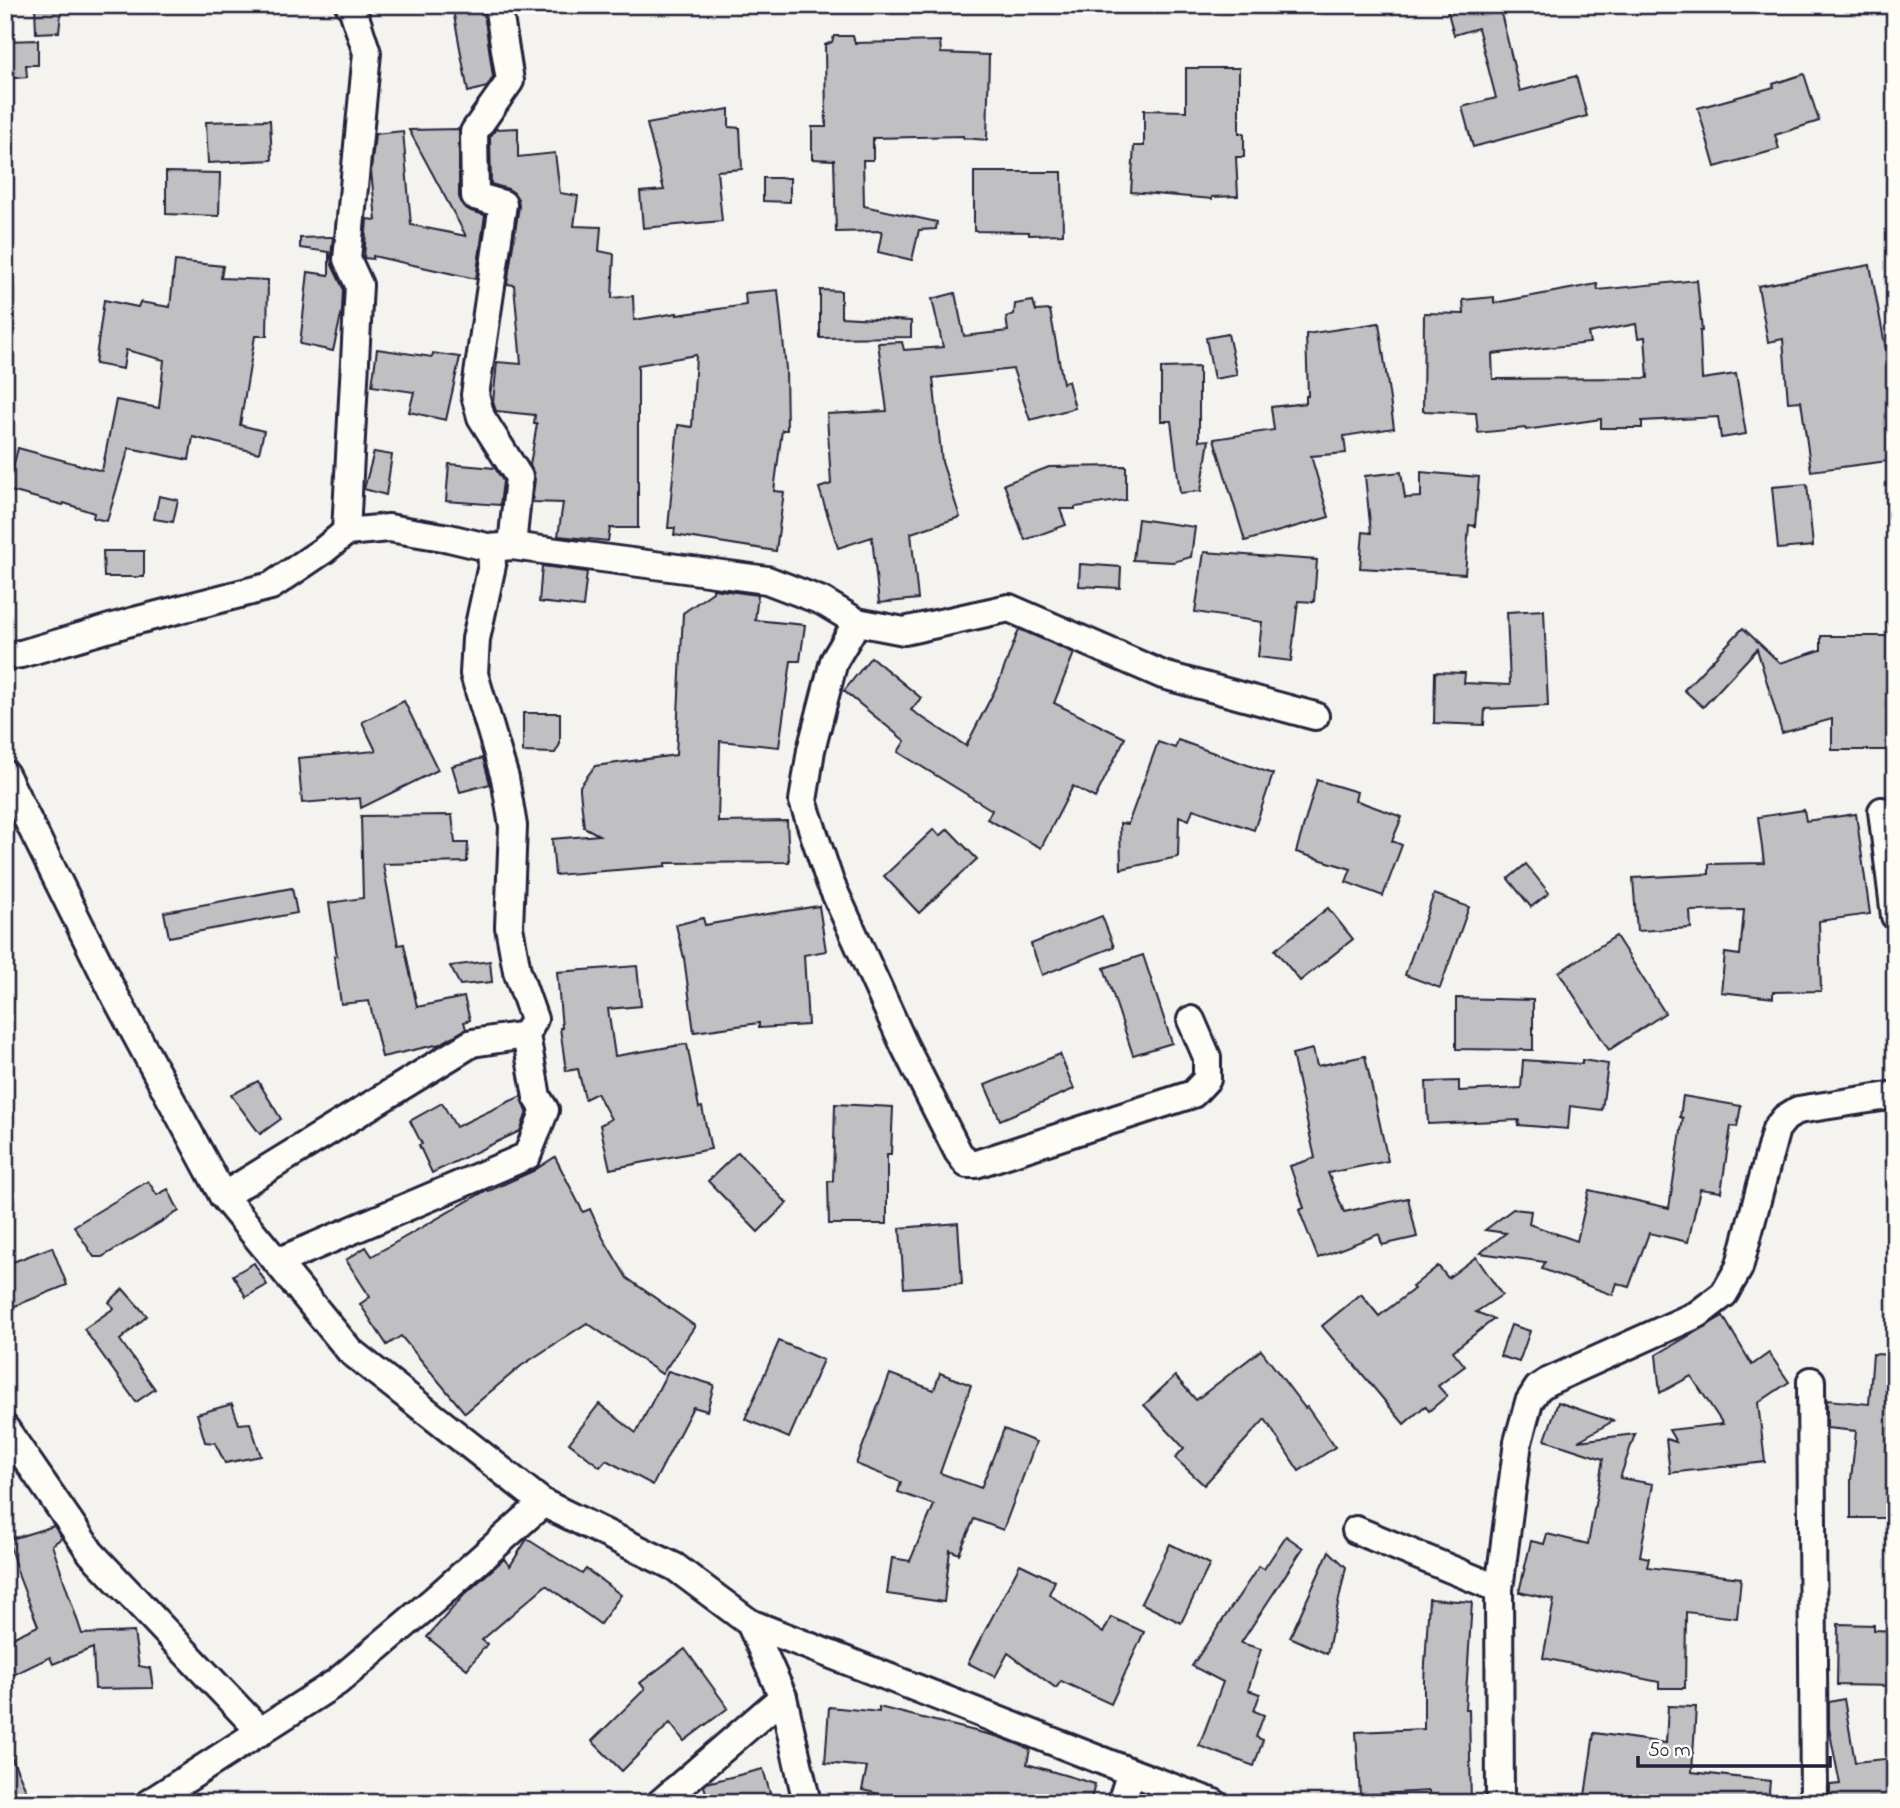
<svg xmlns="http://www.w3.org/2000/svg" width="1900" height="1808" viewBox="0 0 1900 1808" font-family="'Indie Flower',sans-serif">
<rect width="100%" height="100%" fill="#f4f3ef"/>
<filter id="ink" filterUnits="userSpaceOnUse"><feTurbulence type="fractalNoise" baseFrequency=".0143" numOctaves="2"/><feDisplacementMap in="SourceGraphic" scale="14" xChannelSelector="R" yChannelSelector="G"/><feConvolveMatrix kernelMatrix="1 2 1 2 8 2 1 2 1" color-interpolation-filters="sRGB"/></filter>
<g filter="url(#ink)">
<g fill="#c0bfc2" stroke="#22223b" stroke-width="2" fill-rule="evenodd">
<polygon points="35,5 62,5 59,32 36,33"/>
<polygon points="477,5 483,5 493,77 487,87 468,92 453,10"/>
<polygon points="1446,5 1499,5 1520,91 1576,76 1587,116 1473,147 1462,107 1496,98 1478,28 1454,35"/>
<polygon points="834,36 853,36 855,43 940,41 941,53 989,55 987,140 963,138 963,136 873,138 873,160 863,160 864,206 937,222 936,229 919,230 912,260 878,252 882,231 836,232 834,160 812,159 812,127 826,127 825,45 832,42"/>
<polygon points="38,40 38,65 26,65 27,77 5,79 5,41"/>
<polygon points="1186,68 1239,68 1239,133 1244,133 1244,157 1236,157 1238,196 1212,197 1212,199 1131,192 1134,146 1144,146 1144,110 1186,111"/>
<polygon points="1804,74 1819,121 1775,135 1779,149 1715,167 1698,108 1774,87 1773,84"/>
<polygon points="729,109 729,127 740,128 742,169 717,171 722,221 643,228 640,192 664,190 647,124"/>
<polygon points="270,120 272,160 208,163 206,122"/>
<polygon points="518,128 518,157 555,153 560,193 578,196 574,226 601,227 599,251 614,254 612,298 633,296 634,320 677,313 677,315 746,305 745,293 778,290 786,369 787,430 782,430 774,491 784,492 776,551 674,535 675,528 668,528 678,425 692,427 696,355 638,365 638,528 610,528 608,541 558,536 563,503 532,502 535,479 530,465 537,424 534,424 535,415 496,411 493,402 497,362 521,364 514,285 507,284 519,206 518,199 514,193 508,189 491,184 490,137 496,129"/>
<polygon points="459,129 459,197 463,206 471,211 485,215 476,279 373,256 373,259 364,258 367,219 376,220 371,171 375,134 403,131 411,225 466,236 409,130"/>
<polygon points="166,172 220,173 219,216 166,214"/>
<polygon points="974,172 1062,172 1063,234 1029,235 1029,232 974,231"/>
<polygon points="763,178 790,178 790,202 763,201"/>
<polygon points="329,237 333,237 331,257 332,265 343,288 342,311 333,351 300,344 308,272 329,275 329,252 300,248 300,238"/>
<polygon points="175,261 223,266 221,278 268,280 267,336 255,336 240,425 264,431 259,453 193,437 189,460 129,448 107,521 93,518 94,513 64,503 63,505 7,490 18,448 102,471 116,400 159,408 164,360 126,350 123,369 95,364 104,300 138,307 140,302 170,307"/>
<polygon points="1870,265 1886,350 1891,412 1895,412 1895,460 1811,471 1801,401 1788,402 1783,339 1768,342 1758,286"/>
<path d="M 1697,280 L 1702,331 L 1700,331 L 1702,379 L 1736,374 L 1746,434 L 1721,438 L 1718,417 L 1642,421 L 1642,428 L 1601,428 L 1601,419 L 1526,430 L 1525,428 L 1478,433 L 1476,413 L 1423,411 L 1424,313 L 1464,314 L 1463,300 L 1494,297 L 1494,303 L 1597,284 L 1598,290 ZM 1636,324 L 1638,338 L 1645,337 L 1648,378 L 1493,379 L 1492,354 L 1590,343 L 1588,333 Z"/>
<polygon points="820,290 841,291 841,317 911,321 911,337 820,338"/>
<polygon points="955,293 964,336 1008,331 1006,317 1014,314 1015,304 1033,301 1036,311 1050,310 1063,383 1068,381 1075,408 1030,420 1013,369 933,378 942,462 960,517 911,533 918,599 879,603 872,537 838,548 819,488 831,484 827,414 887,411 878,343 902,342 904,350 943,347 932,299"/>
<polygon points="1379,323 1394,428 1344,436 1346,453 1311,456 1329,517 1245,541 1214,439 1274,430 1271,407 1306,403 1306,396 1308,396 1306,334"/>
<polygon points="1228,334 1237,375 1214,379 1206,338"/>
<polygon points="377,349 432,357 433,353 460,357 446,420 409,412 414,392 372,386"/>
<polygon points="1199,367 1199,441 1209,440 1201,491 1180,493 1171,421 1161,421 1161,368"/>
<polygon points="374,452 392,455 386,495 364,489"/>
<polygon points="449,464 495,468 503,481 500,505 446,501"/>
<polygon points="1126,466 1126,500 1075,507 1075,509 1060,509 1066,525 1025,540 1004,484 1049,467"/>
<polygon points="1401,472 1405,498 1421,497 1421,472 1479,477 1475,526 1469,525 1465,574 1360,568 1363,532 1371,533 1365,476"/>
<polygon points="1807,484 1813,546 1778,549 1772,487"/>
<polygon points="159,496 178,500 173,522 154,519"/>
<polygon points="1138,519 1195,527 1191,557 1173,562 1133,560"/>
<polygon points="103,551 144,551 144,577 104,577"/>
<polygon points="1204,552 1317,560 1314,602 1298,601 1291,661 1258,657 1262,622 1195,612"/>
<polygon points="1080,564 1121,567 1120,588 1079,586"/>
<polygon points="542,566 587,572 583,607 539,602"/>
<polygon points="713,589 758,595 755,620 805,625 800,661 791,661 779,747 720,741 718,822 787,821 789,862 666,863 666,866 555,875 552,839 599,835 584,827 580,790 580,786 595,766 676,755 683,613 713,592"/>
<polygon points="1544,610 1548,706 1485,709 1484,725 1434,723 1435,672 1465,673 1464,683 1510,685 1507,612"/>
<polygon points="1743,628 1780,663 1821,650 1821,636 1895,636 1895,750 1832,750 1832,719 1782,733 1757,649 1703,707 1684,690"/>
<polygon points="1019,629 1074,653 1054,703 1125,738 1095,798 1073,786 1041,848 987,819 992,810 898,752 905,741 844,691 871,657 921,698 911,710 966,746 998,684"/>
<polygon points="404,701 438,770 361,808 360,798 302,803 298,758 376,751 362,722"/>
<polygon points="523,713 560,713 560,744 555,753 523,752"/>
<polygon points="1178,740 1273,774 1254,830 1193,809 1189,820 1179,816 1178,857 1121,869 1120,823 1128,824 1158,742 1175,748"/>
<polygon points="483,758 490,784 460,792 452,766"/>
<polygon points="1317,780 1357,792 1355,800 1402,817 1392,841 1402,845 1383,896 1346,882 1351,869 1296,852"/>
<polygon points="1804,810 1806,821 1856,814 1870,914 1819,921 1821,991 1773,992 1773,998 1721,992 1725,953 1740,955 1744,910 1690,911 1691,928 1637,931 1633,878 1709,874 1709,864 1764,863 1758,817"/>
<polygon points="452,815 455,843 468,843 467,862 383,864 398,945 404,944 417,1007 464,997 470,1020 464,1022 466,1029 440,1044 382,1057 369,1001 341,1004 334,956 337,956 329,903 363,898 361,816"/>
<polygon points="934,829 940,836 948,829 977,859 919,913 884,876"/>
<polygon points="1526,864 1549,893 1531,907 1508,879"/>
<polygon points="292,888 297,913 169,937 164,912"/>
<polygon points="1434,894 1469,907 1440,988 1405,975"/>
<polygon points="819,906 826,951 804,955 808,1025 759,1028 759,1023 694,1032 684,958 676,925 703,918 705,925 767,914"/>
<polygon points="1328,908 1353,939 1300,981 1275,950"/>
<polygon points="1102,916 1114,947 1042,975 1031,944"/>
<polygon points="1616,936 1665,1013 1609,1050 1559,972"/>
<polygon points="1143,955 1172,1043 1133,1055 1104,968"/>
<polygon points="490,961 492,982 460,985 450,966"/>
<polygon points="637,966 641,1006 608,1009 615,1056 687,1044 699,1108 702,1107 711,1149 610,1169 600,1125 611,1119 597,1093 585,1099 578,1069 566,1071 560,1028 562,1028 557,972"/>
<polygon points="1456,998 1533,1000 1533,1050 1456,1049"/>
<polygon points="1313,1049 1317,1066 1365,1056 1388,1161 1328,1173 1344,1212 1408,1198 1417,1237 1382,1245 1379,1234 1318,1258 1299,1210 1304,1208 1290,1166 1315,1158 1292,1054"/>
<polygon points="1060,1054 1074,1089 1000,1120 985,1085"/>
<polygon points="1523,1060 1582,1064 1582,1060 1608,1064 1602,1110 1570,1106 1568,1129 1518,1125 1519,1120 1428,1124 1426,1082 1459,1081 1459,1091 1521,1088"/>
<polygon points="258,1081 281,1119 260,1134 231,1095"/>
<polygon points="521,1096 527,1112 520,1131 432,1173 419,1145 422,1144 410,1121 442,1103 456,1127"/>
<polygon points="1683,1096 1741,1106 1737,1127 1731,1126 1721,1192 1700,1189 1688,1242 1649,1233 1629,1287 1617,1283 1613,1295 1542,1269 1545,1262 1480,1253 1506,1233 1485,1230 1513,1209 1531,1211 1529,1224 1577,1241 1589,1190 1669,1208 1683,1118 1680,1117"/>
<polygon points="835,1104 893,1107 891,1154 887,1154 887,1224 829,1224 828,1181 833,1181"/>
<polygon points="738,1152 787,1203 758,1232 708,1181"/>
<polygon points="555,1157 583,1212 590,1209 603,1238 627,1278 695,1326 662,1374 587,1323 521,1366 465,1413 401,1336 387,1345 360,1304 370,1297 346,1260 366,1247 372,1256 487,1190 489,1191 533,1171"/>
<polygon points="148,1181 157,1195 168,1189 179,1211 102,1257 94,1257 74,1226"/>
<polygon points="958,1223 962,1284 904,1288 900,1228"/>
<polygon points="52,1247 67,1285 5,1310 5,1265"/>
<polygon points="1476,1257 1502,1295 1476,1312 1494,1319 1453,1351 1465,1366 1438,1386 1447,1396 1429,1411 1425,1406 1404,1424 1322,1326 1361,1294 1379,1316 1414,1289 1412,1287 1438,1266 1448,1278"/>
<polygon points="254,1263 267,1285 246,1297 233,1275"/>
<polygon points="123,1289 147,1316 120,1340 155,1389 136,1402 84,1329 114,1308 109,1302"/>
<polygon points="1723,1316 1752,1365 1769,1353 1789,1382 1758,1403 1765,1462 1670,1473 1666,1439 1676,1442 1669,1430 1723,1424 1691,1376 1660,1393 1656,1355"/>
<polygon points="1511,1325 1530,1331 1519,1362 1500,1356"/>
<polygon points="779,1341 823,1360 789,1438 745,1419"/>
<polygon points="1261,1350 1305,1408 1307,1407 1335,1447 1299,1471 1265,1419 1204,1485 1175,1458 1184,1448 1144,1405 1175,1376 1196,1400"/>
<polygon points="1873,1354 1895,1355 1895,1518 1851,1518 1851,1480 1856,1431 1827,1428 1827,1400 1869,1404"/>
<polygon points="668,1371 714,1385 707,1411 693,1407 653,1485 606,1460 600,1467 569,1443 599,1404 636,1433"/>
<polygon points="940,1373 971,1385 940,1473 981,1488 1004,1429 1036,1442 1003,1530 974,1519 959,1554 950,1550 944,1602 887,1594 892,1558 910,1561 934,1505 898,1492 901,1482 856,1464 890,1374 934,1390"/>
<polygon points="1558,1402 1613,1421 1578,1441 1635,1434 1620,1478 1653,1484 1640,1556 1649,1558 1647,1567 1741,1578 1737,1618 1686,1612 1685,1688 1659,1688 1659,1682 1543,1658 1554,1600 1519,1592 1531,1541 1544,1544 1547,1534 1588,1544 1603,1459 1545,1440"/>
<polygon points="232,1404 239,1424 250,1423 261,1456 225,1463 215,1443 205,1442 197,1414"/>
<polygon points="54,1526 62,1538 52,1545 82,1634 134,1632 139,1666 150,1668 153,1688 95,1689 93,1648 53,1664 50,1657 5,1679 5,1641 38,1626 19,1577 8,1540"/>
<polygon points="1286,1536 1303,1548 1241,1643 1261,1649 1248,1690 1260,1694 1254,1711 1264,1715 1256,1737 1263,1740 1254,1766 1199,1746 1223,1682 1192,1666 1259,1566 1264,1569"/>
<polygon points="527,1539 582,1574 586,1569 621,1595 600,1624 546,1585 482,1640 487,1644 467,1669 427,1637 464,1595 504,1559 510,1566"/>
<polygon points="1170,1544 1210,1564 1181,1623 1141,1603"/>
<polygon points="1329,1551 1346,1567 1327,1654 1290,1637"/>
<polygon points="1020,1564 1055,1581 1049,1594 1103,1633 1111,1617 1144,1632 1111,1704 1061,1681 1056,1688 1008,1653 995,1677 968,1663"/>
<polygon points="1429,1599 1472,1602 1465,1709 1469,1709 1471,1803 1430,1803 1429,1791 1360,1795 1356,1732 1424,1729 1424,1681"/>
<polygon points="1838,1624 1874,1625 1874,1630 1895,1631 1895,1686 1837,1685"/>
<polygon points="685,1649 728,1708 684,1741 670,1723 622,1771 592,1741 645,1689 640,1683"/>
<polygon points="1844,1699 1855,1762 1895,1758 1895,1803 1830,1803 1830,1785 1840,1784 1829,1728 1829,1702"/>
<polygon points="1668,1706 1696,1707 1692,1772 1770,1781 1768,1803 1662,1803 1638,1801 1638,1803 1584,1803 1594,1733 1666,1743"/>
<polygon points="829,1707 879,1712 879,1707 999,1737 1030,1749 1027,1764 1095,1784 1090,1803 919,1803 862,1790 867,1767 825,1763"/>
<polygon points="5,1743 32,1803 5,1803"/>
<polygon points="763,1769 773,1803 709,1803 704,1786 707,1783"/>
</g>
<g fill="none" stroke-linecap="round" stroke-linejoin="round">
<defs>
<g id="minor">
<polyline points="498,5 510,81 474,132 475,196 503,204 475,395 481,417 519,477 512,546"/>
<polyline points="346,532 359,285 347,259 367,53 353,10 349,5"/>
<polyline points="857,622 834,661 811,750 803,801 830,882 904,1045 958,1152 967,1164 976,1164 1193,1094 1207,1079 1207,1057 1191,1020"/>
<polyline points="5,656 21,654 134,621 271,586 324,550 346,532 389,528 449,538 491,548 512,546 767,580 822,601 857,622 904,631 1009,608 1163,675 1315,716"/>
<polyline points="5,774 113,992 223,1196 350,1351 543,1503 675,1567 750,1623 783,1697 807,1803"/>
<polyline points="1882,811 1895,916"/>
<polyline points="223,1196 472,1043 526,1035"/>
<polyline points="277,1262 527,1156 545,1110 537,1097 526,1035 534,1019 517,971 509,927 513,826 505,778 474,674 476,639 492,565 491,548"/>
<polyline points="1811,1381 1814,1803"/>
<polyline points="5,1428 91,1553 261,1732"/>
<polyline points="1356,1530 1499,1589"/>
<polyline points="750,1623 1131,1772 1214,1803"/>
<polyline points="149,1803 337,1682 434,1600 543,1503"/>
<polyline points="660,1803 783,1697"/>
<polyline points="1121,1803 1131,1772"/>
<polyline points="1500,1803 1499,1589 1518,1442 1529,1402 1538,1388 1547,1382 1698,1314 1724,1294 1739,1268 1776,1129 1785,1118 1798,1110 1895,1095"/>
</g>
</defs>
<use href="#minor" stroke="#22223b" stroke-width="32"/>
<use href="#minor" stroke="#fdfcf7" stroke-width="26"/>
</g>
</g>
<rect width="1900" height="1808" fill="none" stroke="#fdfcf7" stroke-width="28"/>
<rect x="14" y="14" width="1872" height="1780" fill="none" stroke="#22223b" stroke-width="2.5" filter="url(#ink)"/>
<path d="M1638 1756v10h192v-10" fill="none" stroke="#22223b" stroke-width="3.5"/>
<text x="1648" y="1756" font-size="21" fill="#22223b" stroke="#fdfcf7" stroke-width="5" paint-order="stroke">50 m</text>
</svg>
